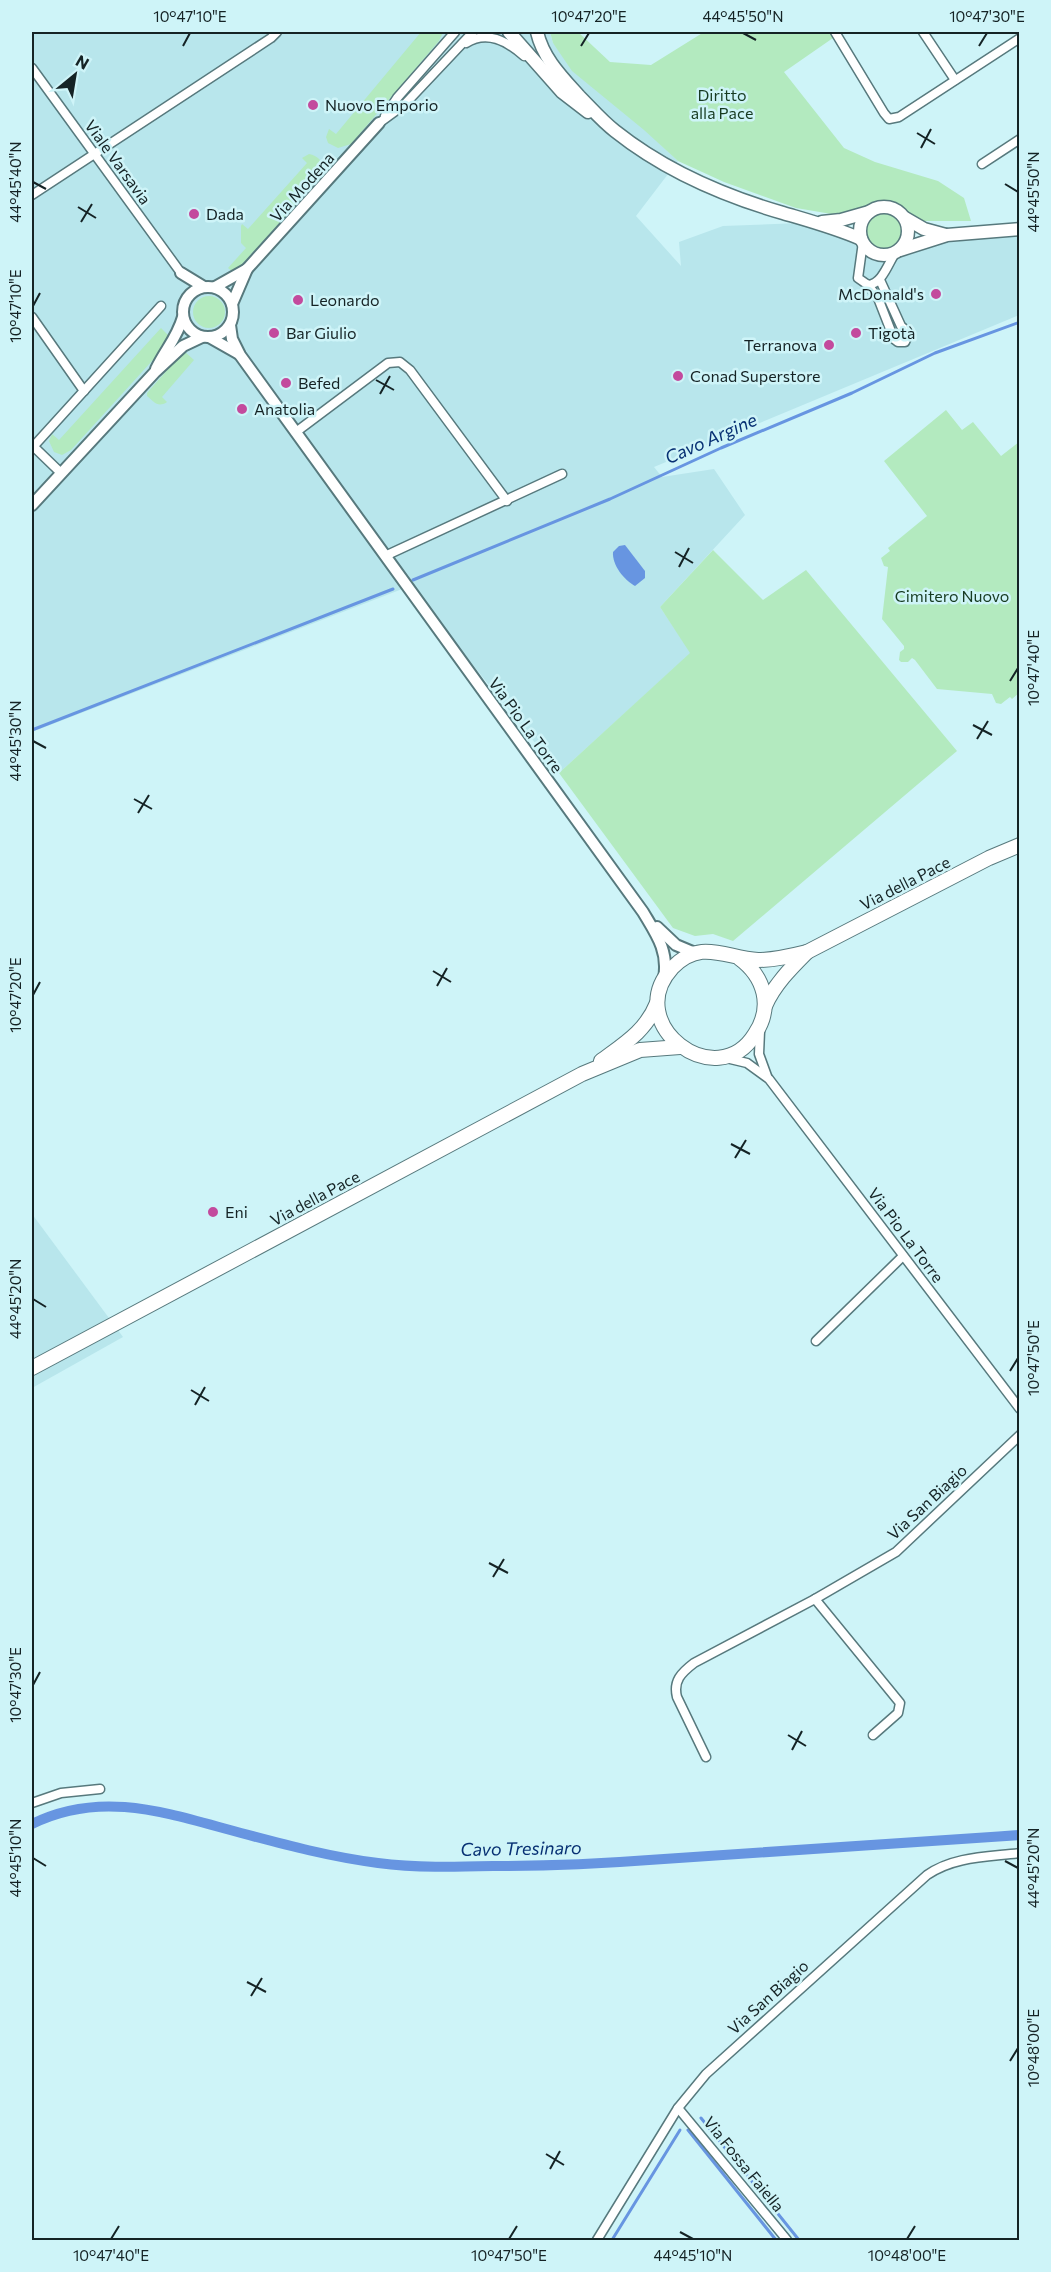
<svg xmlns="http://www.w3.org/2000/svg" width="1051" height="2272" viewBox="0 0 1051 2272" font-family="Commissioner,sans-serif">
<rect width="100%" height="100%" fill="#cef4f8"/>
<g fill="#b8e6ec">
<polygon points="32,32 550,32 553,43 678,161 636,216 681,266 679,242 723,226 800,223 844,234 876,260 897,259 913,251 935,244 1019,235 1019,315 654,467 662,477 714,469 745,515 660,607 691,653 559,773 410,586 32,732"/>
<polygon points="32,1214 123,1337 32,1388"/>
</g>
<g fill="#b3eabf">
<polygon points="421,32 443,32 439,41 351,144 338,148 328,143 326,137 329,129 336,134"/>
<path d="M 550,32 L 578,32 L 610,62 L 651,65 L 704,32 L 829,32 L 833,38 L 784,72 L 844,148 L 875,162 L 938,181 L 964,198 L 971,221 L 901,221 C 911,261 856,257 867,220 L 796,208 L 724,182 L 678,161 L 644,130 L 572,71 L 553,43 Z"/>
<path d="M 309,154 C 320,156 326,165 322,176 L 234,273 L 228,268 L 246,248 L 241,243 L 241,226 L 242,224 L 248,229 L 307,163 L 302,158 Z"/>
<circle cx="209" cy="312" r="16"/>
<polygon points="161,328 172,339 71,450 62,455 54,452 49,441 52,434 59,440"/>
<path d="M 184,351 L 194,360 L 162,397 L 167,402 C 158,408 154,402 147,396 L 147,393 Z"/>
<polygon points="946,410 962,430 973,422 1001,456 1019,442 1019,693 1012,699 1010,697 1001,704 996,703 992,694 937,689 915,660 912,658 908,662 901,662 899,660 900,652 904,649 904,646 882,619 888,567 884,566 881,558 890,551 888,548 927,516 884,461"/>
<polygon points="713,550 763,600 806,570 957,751 733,941 713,934 695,936 673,928 559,773 690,653 660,607"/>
</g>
<path fill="#6795e1" d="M 625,545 L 645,571 L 645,578 L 635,586 C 624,580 612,565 613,552 L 619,546 Z"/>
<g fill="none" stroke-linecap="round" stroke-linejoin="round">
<g stroke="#6795e1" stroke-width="3">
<polyline points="413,580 610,499 721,448 852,393 935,353 1020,322"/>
<polyline points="32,730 393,589"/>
<polyline points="701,2118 799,2240"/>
<polyline points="688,2130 776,2240"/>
<polyline points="612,2240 680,2130"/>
</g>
<path stroke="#6795e1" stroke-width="10" d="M 32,1824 C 103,1789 169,1814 241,1833 C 286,1845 331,1857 378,1863 C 416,1868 455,1867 493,1866 C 545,1866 597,1864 649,1860 C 772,1852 896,1843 1020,1835"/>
<defs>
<g id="minor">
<polyline points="835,32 884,113 889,119 899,117 1020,38"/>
<polyline points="923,32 955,80"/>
<path d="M 466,43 C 487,30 507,41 524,56"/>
<polyline points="32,68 181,273"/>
<polyline points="385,116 397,98 455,32"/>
<polyline points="379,123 405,104 473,32"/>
<polyline points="982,164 1020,139"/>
<polyline points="32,195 271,38 277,32"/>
<path d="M 863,242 L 858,278 L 868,285 C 882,284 888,264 895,253"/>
<polyline points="868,285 878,298 894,339 898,342 905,342 909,333 901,326 880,280"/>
<polyline points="32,317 84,391"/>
<polyline points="296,432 388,363 400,362 410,370 507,501"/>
<polyline points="33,446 61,473"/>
<polyline points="32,448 161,306"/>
<polyline points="385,556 562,474"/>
<polyline points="760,1031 759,1054 767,1076"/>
<polyline points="726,1058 747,1063 769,1079 1020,1409"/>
<polyline points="816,1341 903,1256"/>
<polyline points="815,1599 900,1703 898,1713 873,1735"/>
<path d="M 706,1757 L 677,1697 C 673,1681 681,1673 694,1663 L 815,1599 L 896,1552 L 1020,1435"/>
<polyline points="32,1803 61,1793 100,1789"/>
<polyline points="678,2108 787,2240"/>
<path d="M 597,2240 L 678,2108 L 706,2074 L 927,1875 C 954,1856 989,1857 1020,1853"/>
</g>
<g id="tertiary">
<polyline points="181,273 204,287"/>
<circle cx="208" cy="312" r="25"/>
<polyline points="215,287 247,269 379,123"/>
<polyline points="232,304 247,269"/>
<path d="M 230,325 L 232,339 L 240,355 L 643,912 C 656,934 669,951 664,978"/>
<polyline points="209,337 239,354"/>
<path d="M 156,369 C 165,350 177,338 183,317"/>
<polyline points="32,505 155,372 183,346 202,337"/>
<polyline points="657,927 676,945 695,953"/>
</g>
<g id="secondary">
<polyline points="509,32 562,92 588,112"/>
<path d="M 537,32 C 543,58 561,76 579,96 C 591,108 602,121 615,131 C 664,170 724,196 783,213 C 810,221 836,228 861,239"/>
<circle cx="884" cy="231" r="24"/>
<polyline points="905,218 924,229 946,235"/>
<polyline points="822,222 841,220 869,212"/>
<polyline points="900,250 947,235 1020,229"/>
</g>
<g id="primary">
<path d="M 739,958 C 765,977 773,1007 755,1034 C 717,1096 621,1024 672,968 C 701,938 725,958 758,960 C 775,960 791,956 807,952 L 989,858 L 1020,845"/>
<path d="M 765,1006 C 774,985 791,968 807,952"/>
<path d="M 601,1061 C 624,1044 646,1031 657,1003"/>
<polyline points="32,1368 582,1074 640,1050 680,1047"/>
</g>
</defs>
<use href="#minor" stroke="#57797d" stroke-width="11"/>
<use href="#tertiary" stroke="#57797d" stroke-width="14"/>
<use href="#secondary" stroke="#57797d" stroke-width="15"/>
<use href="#primary" stroke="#57797d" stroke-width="16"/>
<use href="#minor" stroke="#fff" stroke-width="8"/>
<use href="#tertiary" stroke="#fff" stroke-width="10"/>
<use href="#secondary" stroke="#fff" stroke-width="12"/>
<use href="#primary" stroke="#fff" stroke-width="14"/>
</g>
<path fill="none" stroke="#152325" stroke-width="2" d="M 743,33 L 756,40M 183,46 L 190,33M 581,46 L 589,33M 979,46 L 987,33M 917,133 L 935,144M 921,148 L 931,129M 33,182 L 46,189M 1005,184 L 1018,192M 78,207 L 96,218M 81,222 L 92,204M 33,306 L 40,293M 376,380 L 394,390M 380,394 L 390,376M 675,552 L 693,563M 679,567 L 689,548M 1010,681 L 1018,668M 973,725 L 992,735M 977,739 L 988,721M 33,741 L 46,748M 134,799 L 152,809M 138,813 L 149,795M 433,971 L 451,982M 437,986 L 447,968M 33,995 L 40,982M 731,1144 L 750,1154M 735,1158 L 746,1140M 33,1299 L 46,1307M 1010,1371 L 1018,1358M 191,1390 L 209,1401M 195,1405 L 205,1387M 489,1563 L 508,1573M 493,1577 L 504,1559M 33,1685 L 40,1672M 788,1735 L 806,1746M 792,1750 L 802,1731M 33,1858 L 46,1866M 1005,1861 L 1018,1868M 247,1982 L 266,1992M 251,1996 L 262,1978M 1010,2061 L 1018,2048M 546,2154 L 564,2165M 550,2169 L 560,2151M 680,2232 L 693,2239M 111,2239 L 119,2226M 509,2239 L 517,2226M 907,2239 L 915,2226"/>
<g fill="#c34a9d" stroke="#cef4f8" stroke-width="2">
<circle cx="313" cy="105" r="6"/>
<circle cx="194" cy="214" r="6"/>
<circle cx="936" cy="294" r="6"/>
<circle cx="298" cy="300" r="6"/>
<circle cx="274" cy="333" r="6"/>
<circle cx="856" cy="333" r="6"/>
<circle cx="829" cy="345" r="6"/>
<circle cx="678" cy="376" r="6"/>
<circle cx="286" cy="383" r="6"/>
<circle cx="242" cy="409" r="6"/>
<circle cx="213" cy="1212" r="6"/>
</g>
<g text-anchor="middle" stroke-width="5" stroke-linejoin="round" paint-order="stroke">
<g font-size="16" fill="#173b21" stroke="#cef4f8">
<text x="722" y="101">Diritto<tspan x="722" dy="18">alla Pace</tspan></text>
<text x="952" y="602">Cimitero Nuovo</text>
</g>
<g font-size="16" fill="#152325" stroke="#cef4f8" text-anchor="start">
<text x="325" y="111">Nuovo Emporio</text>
<text x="206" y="220">Dada</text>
<text x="924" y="300" text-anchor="end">McDonald's</text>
<text x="310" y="306">Leonardo</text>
<text x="286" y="339">Bar Giulio</text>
<text x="868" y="339">Tigotà</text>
<text x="817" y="351" text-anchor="end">Terranova</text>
<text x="690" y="382">Conad Superstore</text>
<text x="298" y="389">Befed</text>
<text x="254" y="415">Anatolia</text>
<text x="225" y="1218">Eni</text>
</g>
<g font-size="16" fill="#152325" stroke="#cef4f8">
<text transform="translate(118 162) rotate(54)" y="6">Viale Varsavia</text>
<text transform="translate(302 187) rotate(-48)" y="6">Via Modena</text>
<text transform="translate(526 725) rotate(54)" y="6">Via Pio La Torre</text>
<text transform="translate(905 883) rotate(-27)" y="6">Via della Pace</text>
<text transform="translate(315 1198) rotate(-28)" y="6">Via della Pace</text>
<text transform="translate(906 1235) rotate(53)" y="6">Via Pio La Torre</text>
<text transform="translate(927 1502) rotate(-43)" y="6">Via San Biagio</text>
<text transform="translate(768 1997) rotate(-42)" y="6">Via San Biagio</text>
<text transform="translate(744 2164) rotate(51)" y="6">Via Fossa Faiella</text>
</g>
<g font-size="18" font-style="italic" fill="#073073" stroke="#cef4f8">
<text transform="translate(711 439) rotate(-24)" y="6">Cavo Argine</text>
<text transform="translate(521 1849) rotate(-1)" y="6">Cavo Tresinaro</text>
</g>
</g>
<rect width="1051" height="2272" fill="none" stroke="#cef4f8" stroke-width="66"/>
<g transform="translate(75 75) rotate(30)" stroke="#cef4f8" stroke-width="4.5" paint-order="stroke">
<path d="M0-4.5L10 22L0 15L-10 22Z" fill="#152325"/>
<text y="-9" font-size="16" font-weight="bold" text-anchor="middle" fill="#152325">N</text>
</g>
<rect x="33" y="33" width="985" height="2206" fill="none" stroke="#152325" stroke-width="2"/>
<g font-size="15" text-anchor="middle" fill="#152325">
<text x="190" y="22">10°47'10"E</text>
<text x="589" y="22">10°47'20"E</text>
<text x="743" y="22">44°45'50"N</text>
<text x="987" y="22">10°47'30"E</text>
<text transform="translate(16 182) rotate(-90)" y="5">44°45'40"N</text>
<text transform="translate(1034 192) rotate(-90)" y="5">44°45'50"N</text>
<text transform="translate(16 306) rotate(-90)" y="5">10°47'10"E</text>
<text transform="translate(1034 668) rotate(-90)" y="5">10°47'40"E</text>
<text transform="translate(16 741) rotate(-90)" y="5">44°45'30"N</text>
<text transform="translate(16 995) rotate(-90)" y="5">10°47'20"E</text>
<text transform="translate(16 1299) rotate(-90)" y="5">44°45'20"N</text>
<text transform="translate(1034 1358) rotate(-90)" y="5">10°47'50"E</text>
<text transform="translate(16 1685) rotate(-90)" y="5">10°47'30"E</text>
<text transform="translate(16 1858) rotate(-90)" y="5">44°45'10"N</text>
<text transform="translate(1034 1868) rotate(-90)" y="5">44°45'20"N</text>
<text transform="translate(1034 2048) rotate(-90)" y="5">10°48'00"E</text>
<text x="111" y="2261">10°47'40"E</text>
<text x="509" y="2261">10°47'50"E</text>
<text x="693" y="2261">44°45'10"N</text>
<text x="907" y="2261">10°48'00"E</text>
</g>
</svg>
